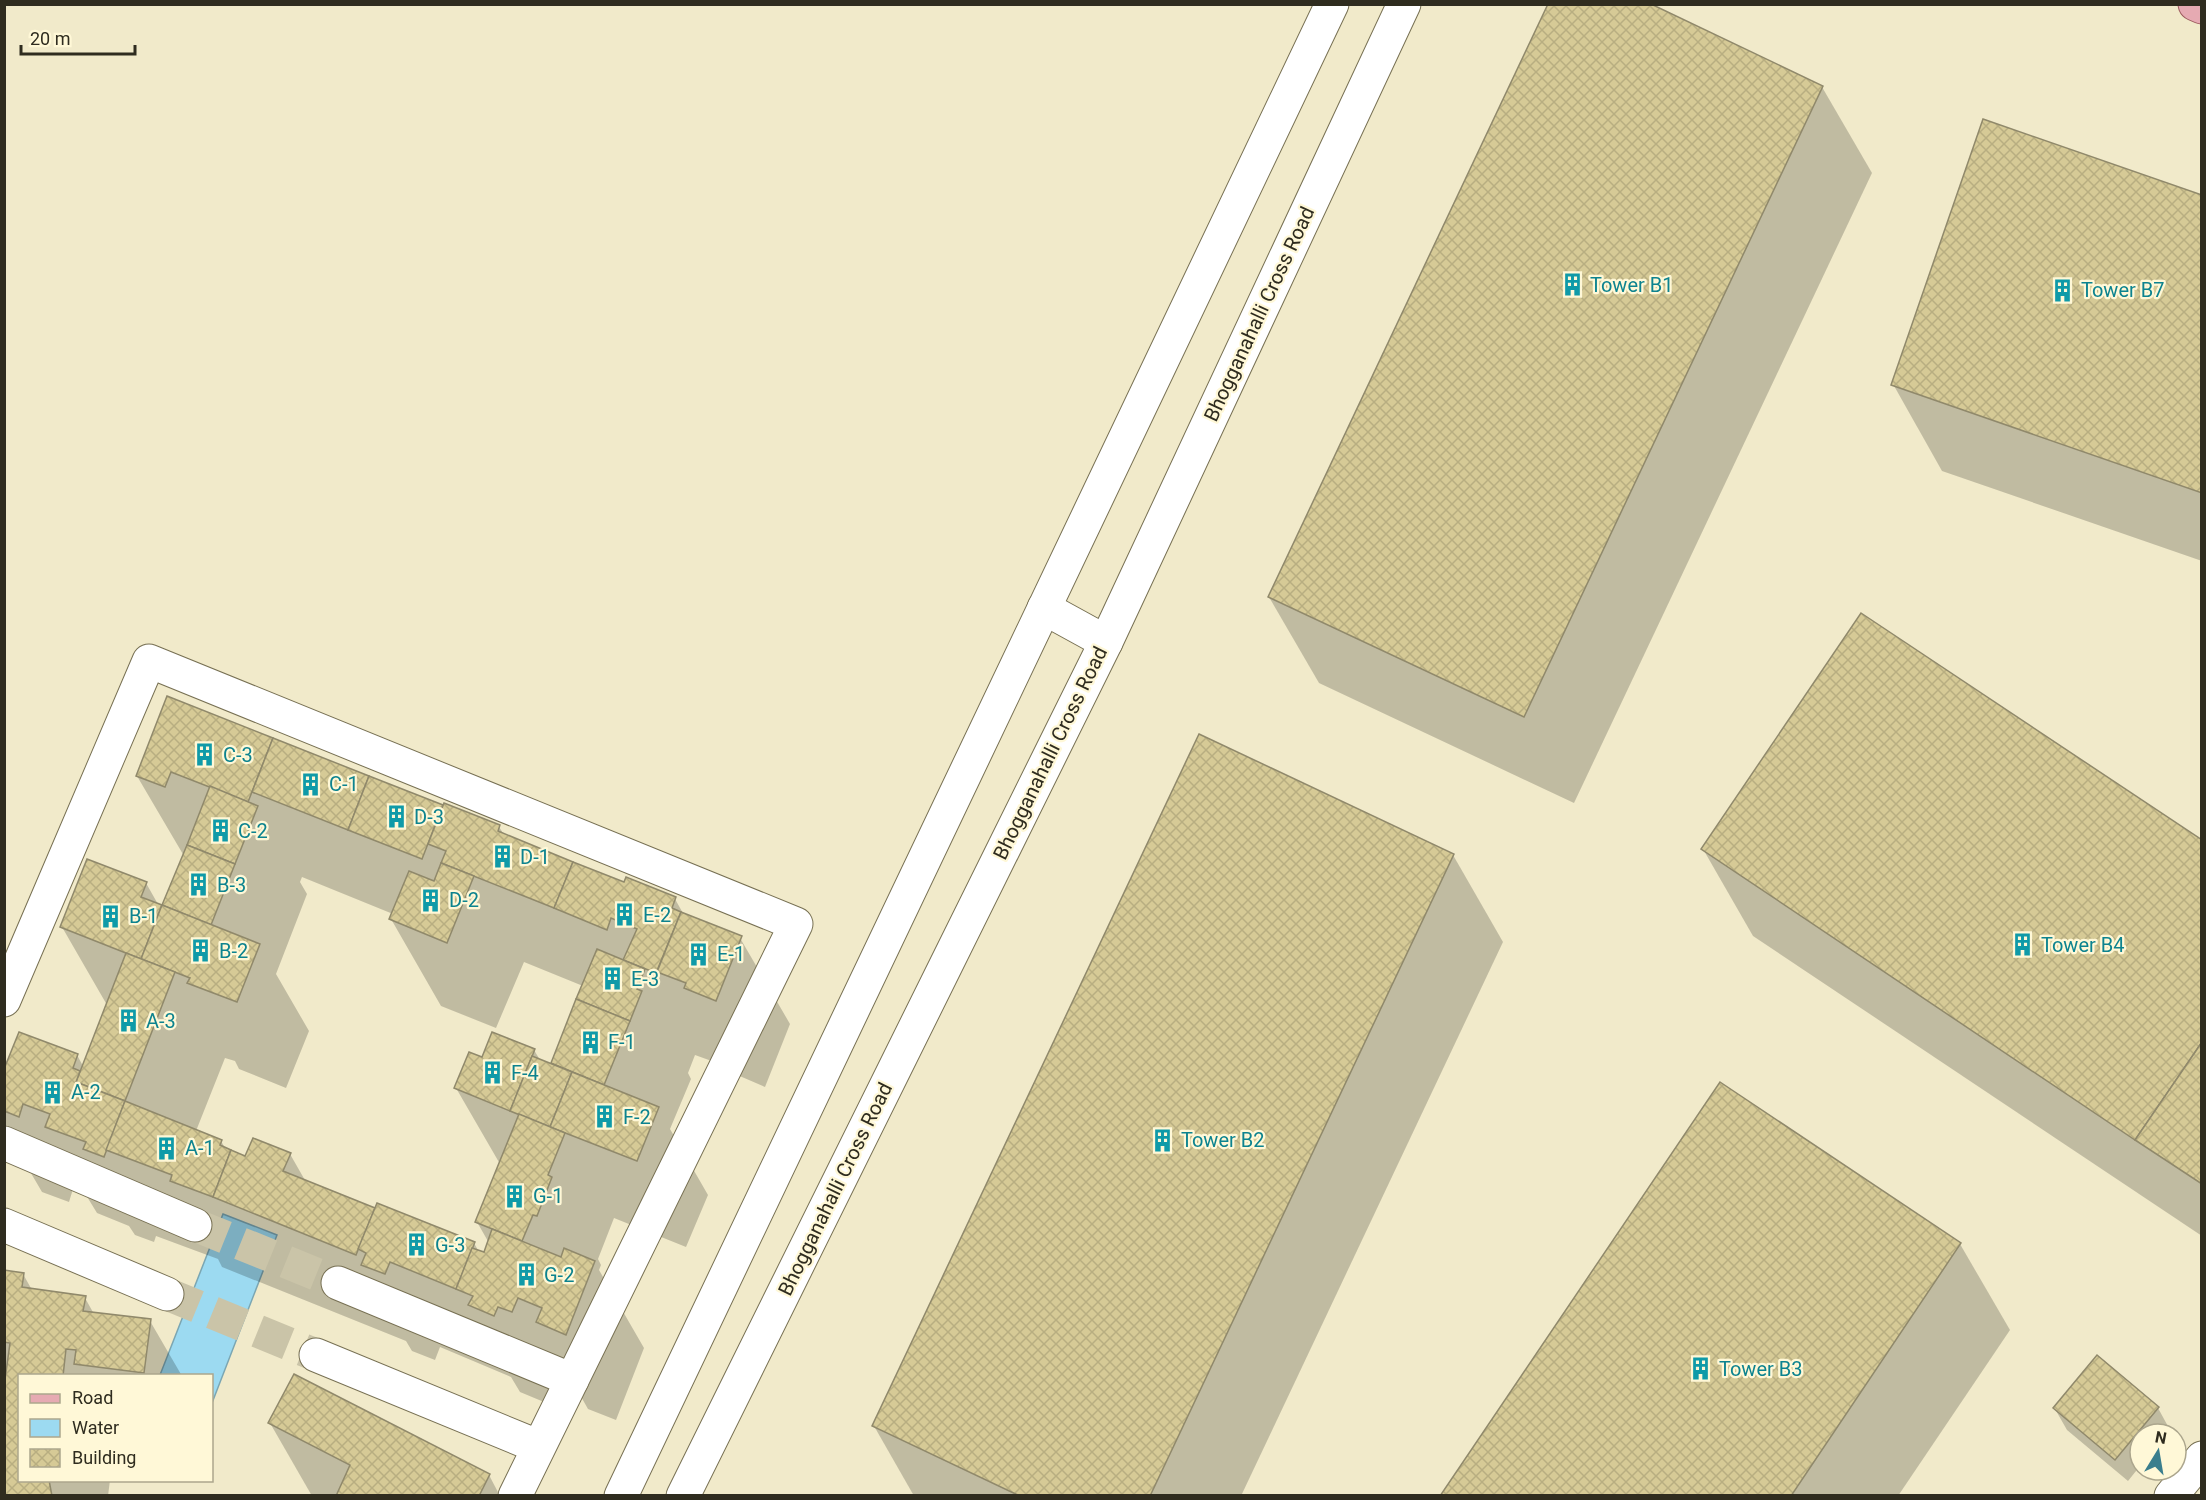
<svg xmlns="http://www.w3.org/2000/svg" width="2206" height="1500" viewBox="0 0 2206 1500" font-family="Roboto,sans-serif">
<defs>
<pattern id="building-cross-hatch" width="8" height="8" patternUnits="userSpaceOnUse" patternTransform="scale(1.5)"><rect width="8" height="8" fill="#d6ca96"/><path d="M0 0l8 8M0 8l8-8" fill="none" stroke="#b8ae81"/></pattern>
</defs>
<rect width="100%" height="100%" fill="#f1eaca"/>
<polygon fill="#9cdaf1" stroke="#7ba6b2" stroke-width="1.5" points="223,1214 277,1235 212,1403 212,1376 160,1375"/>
<g fill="#0003" fill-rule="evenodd">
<polygon points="1822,87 1872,173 1574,803 1319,683 1269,597"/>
<polygon points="2202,197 2202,561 1942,471 1893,384"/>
<path d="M 168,698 L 499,827 L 505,836 L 625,884 L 675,899 L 684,915 L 740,938 L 790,1024 L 765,1087 L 735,1074 L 731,1068 L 695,1055 L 688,1073 L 691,1079 L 670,1129 L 708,1195 L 686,1247 L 614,1218 L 598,1259 L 601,1265 L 599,1270 L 644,1348 L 616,1420 L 588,1409 L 575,1386 L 544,1402 L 520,1392 L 511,1377 L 440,1347 L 435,1360 L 412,1351 L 406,1341 L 222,1267 L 218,1259 L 156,1236 L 154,1242 L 135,1235 L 129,1226 L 97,1213 L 86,1195 L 73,1189 L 69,1202 L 42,1192 L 4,1127 L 4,1074 L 77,1055 L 83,1066 L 107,1005 L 62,927 L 146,883 L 159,906 L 163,907 L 184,856 L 137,776 ZM 302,877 L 393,914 L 391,919 L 441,1006 L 496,1028 L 524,962 L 583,986 L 551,1065 L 540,1060 L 534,1050 L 483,1059 L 456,1088 L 500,1164 L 477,1222 L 489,1243 L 484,1254 L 479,1252 L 474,1243 L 376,1210 L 306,1182 L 290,1154 L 246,1158 L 226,1150 L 221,1141 L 196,1131 L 225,1058 L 235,1061 L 239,1069 L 286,1088 L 309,1031 L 276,974 L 307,894 L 300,882 Z"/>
<polygon points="2202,842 2202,1236 1753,936 1703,849"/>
<polygon points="1453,855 1503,942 1241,1496 914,1496 874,1426"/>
<polygon points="1960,1244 2010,1330 1898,1496 1442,1496"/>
<polygon points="4,1272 23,1274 32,1290 85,1298 94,1314 150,1321 182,1376 20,1376 20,1480 110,1480 108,1496 4,1496"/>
<polygon points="2158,1408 2170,1430 2167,1434 2140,1434 2140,1466 2128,1481 2067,1430 2055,1409"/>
<polygon points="270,1423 489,1475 500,1496 312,1496"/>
</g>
<g fill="url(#building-cross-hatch)" stroke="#90896b" stroke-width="1.5">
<polygon points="1548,4 1651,4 1823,86 1524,717 1268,597"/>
<polygon points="1983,119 2202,195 2202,493 1891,385"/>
<polygon points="1861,613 2202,840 2202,1042 2135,1140 1701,849"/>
<polygon points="167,696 273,738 248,802 171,772 165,787 136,776"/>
<polygon points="1199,734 1454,854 1150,1496 1020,1496 872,1426"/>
<polygon points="273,738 369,776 348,830 252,792"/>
<polygon points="369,776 443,805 422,859 348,830"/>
<polygon points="210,786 258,806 235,864 187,845"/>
<polygon points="444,803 500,825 498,831 573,862 554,908 441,863 446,851 428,844"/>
<polygon points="187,845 235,864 211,925 162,905"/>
<polygon points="87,859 147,882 141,897 162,905 141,959 60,927"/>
<polygon points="573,862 624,882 626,877 676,897 672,908 681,912 656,973 623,960 637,929 611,918 607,930 554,908"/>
<polygon points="441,863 474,876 447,943 389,919 409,871 434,881"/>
<polygon points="162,905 260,944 237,1002 187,983 190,978 141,959"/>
<polygon points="681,912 742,936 716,1001 684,988 686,983 657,972"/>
<polygon points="597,949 645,969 637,989 642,991 630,1021 576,999"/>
<polygon points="126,953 175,972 125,1101 76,1082"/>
<polygon points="576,999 630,1021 604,1085 551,1063"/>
<polygon points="19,1032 78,1054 73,1068 80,1071 76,1082 125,1101 104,1157 83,1149 86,1142 45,1127 50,1114 23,1104 19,1117 4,1111 4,1069"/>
<polygon points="492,1032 535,1049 510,1111 454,1088 469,1052 482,1057"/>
<polygon points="2202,1042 2202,1184 2135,1140"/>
<polygon points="532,1056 572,1072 550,1127 510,1111"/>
<polygon points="572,1072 659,1107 637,1161 550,1127"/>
<polygon points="1720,1082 1961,1243 1791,1496 1440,1496"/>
<polygon points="125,1101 222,1140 220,1145 231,1150 213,1197 170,1181 172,1175 106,1150"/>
<polygon points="519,1114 565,1133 548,1175 552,1177 537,1216 533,1215 522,1241 475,1222"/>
<polygon points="253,1138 291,1153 283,1171 375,1208 356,1255 213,1197 231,1150 245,1156"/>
<polygon points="377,1203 475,1242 456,1289 390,1262 385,1274 361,1265 366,1253 358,1249"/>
<polygon points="492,1229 561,1257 564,1248 595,1261 566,1335 536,1322 542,1308 518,1298 512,1312 498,1307 494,1316 468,1305 473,1296 456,1289 472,1248 484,1252"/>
<polygon points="4,1270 24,1273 22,1287 86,1296 83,1311 151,1319 144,1373 74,1364 76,1350 66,1349 63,1376 20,1376 20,1480 49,1480 52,1496 4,1496 4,1387 10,1343 4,1342"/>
<polygon points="2097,1355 2159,1407 2115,1460 2053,1408"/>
<polygon points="294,1374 490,1474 479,1496 336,1496 350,1465 268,1423"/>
</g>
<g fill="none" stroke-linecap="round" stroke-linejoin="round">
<g stroke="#cac4a8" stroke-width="33" stroke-dasharray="33 16" stroke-linecap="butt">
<polyline points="195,1225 338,1283"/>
<polyline points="167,1294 316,1355"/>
</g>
<defs>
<g id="minor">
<polyline points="4,1000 149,661 796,924 515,1496"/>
<polyline points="4,1143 195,1225"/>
<polyline points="4,1225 167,1294"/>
<polyline points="338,1283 572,1380"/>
<polyline points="316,1355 537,1446"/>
<polyline points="2171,1496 2202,1458"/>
</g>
<g id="tertiary">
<polyline points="1044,608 1106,642"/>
<polyline points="621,1496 1332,4"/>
<polyline points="683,1496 1106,642 1404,4"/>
</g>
<polyline id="primary" points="2195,4 2202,7"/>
</defs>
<use href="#minor" stroke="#777053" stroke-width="35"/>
<use href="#tertiary" stroke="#777053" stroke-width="35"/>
<use href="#primary" stroke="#9c5a5d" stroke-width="35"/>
<use href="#minor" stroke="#fff" stroke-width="33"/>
<use href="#tertiary" stroke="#fff" stroke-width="33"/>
<use href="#primary" stroke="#e6aab2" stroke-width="33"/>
</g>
<defs>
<symbol id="building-bare" viewBox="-9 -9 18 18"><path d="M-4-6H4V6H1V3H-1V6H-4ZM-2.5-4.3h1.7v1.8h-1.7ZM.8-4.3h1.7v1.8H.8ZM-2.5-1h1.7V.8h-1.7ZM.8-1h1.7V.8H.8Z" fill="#0f9aa8" stroke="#fff8d7" stroke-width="2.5" paint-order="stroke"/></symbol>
</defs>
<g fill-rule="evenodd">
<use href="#building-bare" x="1556" y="268" width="33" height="33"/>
<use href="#building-bare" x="2046" y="274" width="33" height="33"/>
<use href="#building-bare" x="188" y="738" width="33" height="33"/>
<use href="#building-bare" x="294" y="768" width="33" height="33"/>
<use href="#building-bare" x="380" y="800" width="33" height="33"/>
<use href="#building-bare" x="204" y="814" width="33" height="33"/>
<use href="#building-bare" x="486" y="840" width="33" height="33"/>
<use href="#building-bare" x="182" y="868" width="33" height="33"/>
<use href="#building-bare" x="414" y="884" width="33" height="33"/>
<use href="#building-bare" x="608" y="898" width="33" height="33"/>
<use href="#building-bare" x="94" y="900" width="33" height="33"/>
<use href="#building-bare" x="2006" y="928" width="33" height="33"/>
<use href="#building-bare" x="184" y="934" width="33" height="33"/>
<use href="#building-bare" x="682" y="938" width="33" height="33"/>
<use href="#building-bare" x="596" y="962" width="33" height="33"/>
<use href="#building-bare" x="112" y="1004" width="33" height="33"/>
<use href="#building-bare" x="574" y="1026" width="33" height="33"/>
<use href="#building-bare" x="476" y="1056" width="33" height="33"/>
<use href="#building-bare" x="36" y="1076" width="33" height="33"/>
<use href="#building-bare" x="588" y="1100" width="33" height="33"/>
<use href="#building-bare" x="1146" y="1124" width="33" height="33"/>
<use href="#building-bare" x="150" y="1132" width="33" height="33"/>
<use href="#building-bare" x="498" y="1180" width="33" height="33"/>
<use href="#building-bare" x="400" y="1228" width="33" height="33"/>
<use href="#building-bare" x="510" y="1258" width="33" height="33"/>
<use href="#building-bare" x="1684" y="1352" width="33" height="33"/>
</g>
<g text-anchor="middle" stroke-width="4.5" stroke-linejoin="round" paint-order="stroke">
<g font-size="20" fill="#0d838f" stroke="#fff8d7" text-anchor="start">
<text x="1590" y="292">Tower B1</text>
<text x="2081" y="297">Tower B7</text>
<text x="223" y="762">C-3</text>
<text x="329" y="791">C-1</text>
<text x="414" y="824">D-3</text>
<text x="238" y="838">C-2</text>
<text x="520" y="864">D-1</text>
<text x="217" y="892">B-3</text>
<text x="449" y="907">D-2</text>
<text x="643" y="922">E-2</text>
<text x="129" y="923">B-1</text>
<text x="2041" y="952">Tower B4</text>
<text x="219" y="958">B-2</text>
<text x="717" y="961">E-1</text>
<text x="631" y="986">E-3</text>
<text x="146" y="1028">A-3</text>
<text x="608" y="1049">F-1</text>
<text x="511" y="1080">F-4</text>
<text x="71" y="1099">A-2</text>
<text x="623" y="1124">F-2</text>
<text x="1181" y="1147">Tower B2</text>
<text x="185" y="1155">A-1</text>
<text x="533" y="1203">G-1</text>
<text x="435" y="1252">G-3</text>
<text x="544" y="1282">G-2</text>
<text x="1719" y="1376">Tower B3</text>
</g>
<g font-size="20" fill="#2f2c1f" stroke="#fff8d7">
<text transform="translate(1259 314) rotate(-65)" y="7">Bhogganahalli Cross Road</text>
<text transform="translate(1050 753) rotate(-64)" y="7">Bhogganahalli Cross Road</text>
<text transform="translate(835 1189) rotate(-64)" y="7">Bhogganahalli Cross Road</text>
</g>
</g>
<rect width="2206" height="1500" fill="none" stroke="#2f2c1f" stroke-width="12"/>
<rect x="18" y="1374" width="195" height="108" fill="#fff8d7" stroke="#aca68d" stroke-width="1.5"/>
<rect x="30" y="1394" width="30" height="9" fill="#e6aab2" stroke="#aca68d" stroke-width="1.5"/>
<text x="72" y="1404" font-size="18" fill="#2f2c1f">Road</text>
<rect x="30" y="1419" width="30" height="18" fill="#9cdaf1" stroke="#aca68d" stroke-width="1.5"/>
<text x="72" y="1434" font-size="18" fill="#2f2c1f">Water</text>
<rect x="30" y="1449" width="30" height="18" fill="url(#building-cross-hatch)" stroke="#aca68d" stroke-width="1.5"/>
<text x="72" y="1464" font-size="18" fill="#2f2c1f">Building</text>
<g transform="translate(2158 1452) rotate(11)"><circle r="28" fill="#fff8d7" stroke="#aca68d" stroke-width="1.5"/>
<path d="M0-4.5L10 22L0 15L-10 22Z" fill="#3a7e8d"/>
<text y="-9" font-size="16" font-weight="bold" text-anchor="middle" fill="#2f2c1f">N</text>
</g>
<path d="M21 45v9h114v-9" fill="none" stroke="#2f2c1f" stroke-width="3"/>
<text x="30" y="45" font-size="18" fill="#2f2c1f" stroke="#fff8d7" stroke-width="4.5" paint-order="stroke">20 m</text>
</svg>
